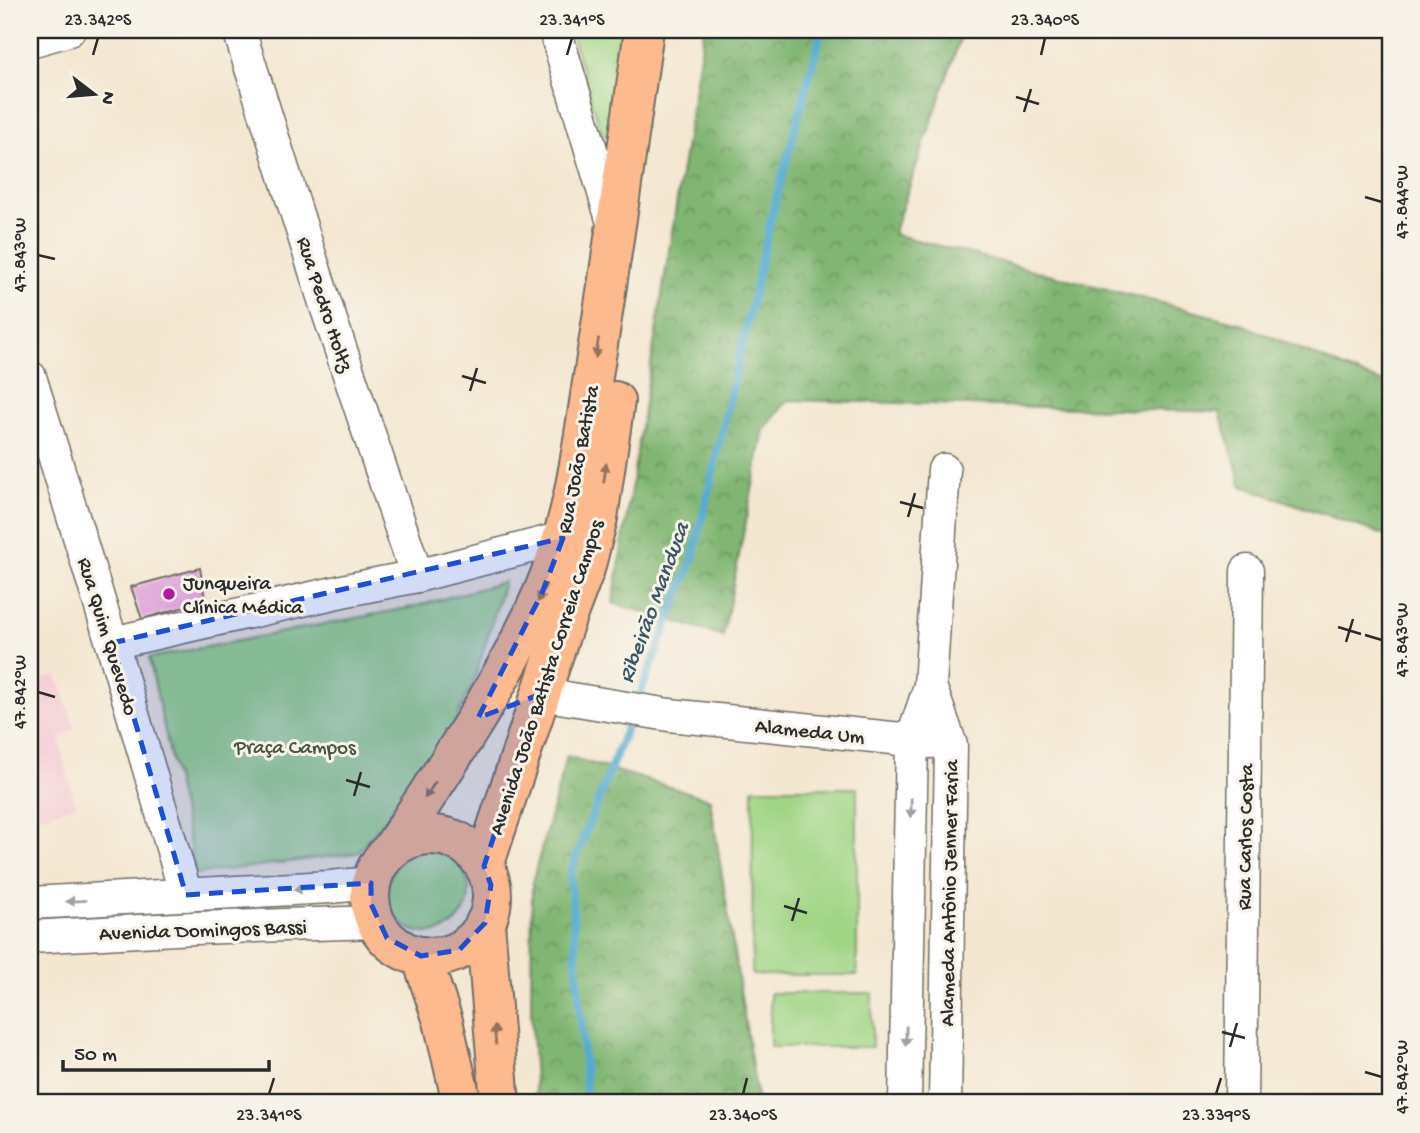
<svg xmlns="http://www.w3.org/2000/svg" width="1420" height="1133" viewBox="0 0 1420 1133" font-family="'Gochi Hand',sans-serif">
<defs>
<pattern id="forest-crowns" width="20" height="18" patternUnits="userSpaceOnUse" patternTransform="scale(1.75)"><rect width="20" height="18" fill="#80b672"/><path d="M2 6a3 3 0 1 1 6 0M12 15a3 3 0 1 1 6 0" fill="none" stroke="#69945e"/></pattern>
</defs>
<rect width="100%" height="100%" fill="#f7f3e8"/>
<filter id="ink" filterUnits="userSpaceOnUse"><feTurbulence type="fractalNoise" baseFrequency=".0143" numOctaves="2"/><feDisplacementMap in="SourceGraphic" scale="14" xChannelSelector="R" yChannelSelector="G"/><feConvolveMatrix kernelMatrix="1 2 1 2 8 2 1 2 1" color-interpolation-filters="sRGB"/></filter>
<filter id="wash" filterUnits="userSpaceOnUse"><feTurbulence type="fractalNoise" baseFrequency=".00686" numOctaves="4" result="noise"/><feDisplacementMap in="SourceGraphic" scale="28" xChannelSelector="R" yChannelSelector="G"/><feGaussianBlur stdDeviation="1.57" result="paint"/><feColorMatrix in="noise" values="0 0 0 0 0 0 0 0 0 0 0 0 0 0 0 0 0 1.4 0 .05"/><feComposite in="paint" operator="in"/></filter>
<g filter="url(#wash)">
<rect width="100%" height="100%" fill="#f4e7d1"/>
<polygon fill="#f6cfd8" points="30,642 41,679 57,675 75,728 59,739 76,806 30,819"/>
<g fill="#a0d585" stroke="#668058" stroke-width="2">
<polygon points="570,30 632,30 612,136 602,135"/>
<polygon points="504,582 476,675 441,753 357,853 196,874 149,658 413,607"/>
<polygon points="753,788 857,788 857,975 752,975"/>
<circle cx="428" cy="892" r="41"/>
<rect x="770" y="993" width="102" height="54"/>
</g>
<g fill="url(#forest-crowns)" stroke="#56704e" stroke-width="2">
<polygon points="704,30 963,30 893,234 1239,323 1356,373 1390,385 1390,537 1242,486 1220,412 788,400 764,430 723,636 613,603"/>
<polygon points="567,756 710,799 758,1103 536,1103 531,1011 532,883"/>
</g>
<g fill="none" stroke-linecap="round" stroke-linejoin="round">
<g stroke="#53aad0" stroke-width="8">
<polyline points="636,704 693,558 773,210 822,30"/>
<polyline points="587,1103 570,873 631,716"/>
</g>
</g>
<g id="blocks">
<polygon fill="#db9eda" points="200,568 205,601 142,619 131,587"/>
</g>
</g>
<g filter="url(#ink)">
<use href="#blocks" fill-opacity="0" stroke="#716d65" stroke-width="2"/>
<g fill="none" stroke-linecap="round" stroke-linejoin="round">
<defs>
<g id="minor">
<polyline points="239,30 325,303 417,576"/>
<polyline points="555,30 614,226"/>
<polyline points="30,41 69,30"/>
<polyline points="30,377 112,643 186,895"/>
<polyline points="112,643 347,590 417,576 563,538"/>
<polyline points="930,686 951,745 945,1103"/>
<polyline points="541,694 669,715 931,742"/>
<polyline points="30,903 330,887 371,883"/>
<polyline points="30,937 194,928 376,922"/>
<polyline points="905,1103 912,740 930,686 944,470"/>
<polyline points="1241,1103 1247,571"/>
</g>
<g id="primary">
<circle cx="431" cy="896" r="61"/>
<path d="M 393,847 C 447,765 504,682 543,592 C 574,522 582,445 594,370 C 612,257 628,143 644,30"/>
<polyline points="484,866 564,624 585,569 598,518 615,401"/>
<polyline points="485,923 500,1103"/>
<polyline points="421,956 443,1021 462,1103"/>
</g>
</defs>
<use href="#minor" stroke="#716d65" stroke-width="35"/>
<use href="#primary" stroke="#716d65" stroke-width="42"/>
<use href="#minor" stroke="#fff" stroke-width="32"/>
<use href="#primary" stroke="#fcba8e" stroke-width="38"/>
</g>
<defs><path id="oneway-solid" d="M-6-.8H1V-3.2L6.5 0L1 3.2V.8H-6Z" transform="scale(1.75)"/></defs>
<g fill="#94725c">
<use href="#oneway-solid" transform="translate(597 348) rotate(99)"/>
<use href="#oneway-solid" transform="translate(605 473) rotate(-82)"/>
<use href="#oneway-solid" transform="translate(542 593) rotate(114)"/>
<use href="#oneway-solid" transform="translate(430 790) rotate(123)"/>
<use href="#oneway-solid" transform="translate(495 1035) rotate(-95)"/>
</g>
<g fill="#a0a0a0">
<use href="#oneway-solid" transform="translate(911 808) rotate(91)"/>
<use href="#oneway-solid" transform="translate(303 889) rotate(177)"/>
<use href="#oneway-solid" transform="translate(76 901) rotate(177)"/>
<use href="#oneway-solid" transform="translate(906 1036) rotate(91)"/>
</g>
</g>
<path fill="#1d4ed8" fill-opacity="0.2" stroke="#1d4ed8" stroke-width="5" stroke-dasharray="14 9" stroke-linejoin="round" d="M 563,538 L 542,593 L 478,718 L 541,694 L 484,866 L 491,885 L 485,923 L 459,950 L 421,956 L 387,938 L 371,904 L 371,883 L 186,895 L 112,643 Z"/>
<path fill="none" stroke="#2b2b2b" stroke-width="2.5" d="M 93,55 L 98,38M 567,55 L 572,38M 1041,55 L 1045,38M 1016,97 L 1039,104M 1024,112 L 1031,89M 1365,197 L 1382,202M 38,255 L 55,259M 462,376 L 486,383M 470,391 L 477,368M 900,502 L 923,508M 908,517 L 915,493M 1338,627 L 1361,634M 1365,635 L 1382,640M 1346,642 L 1353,619M 38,692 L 55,697M 346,780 L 370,787M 354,796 L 361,772M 784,906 L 807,913M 792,921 L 799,898M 1222,1032 L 1245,1038M 1230,1047 L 1237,1023M 1365,1072 L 1382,1077M 269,1094 L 274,1078M 743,1094 L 747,1078M 1216,1094 L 1221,1078"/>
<circle fill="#b5179e" stroke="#f7f3e8" stroke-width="2.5" cx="169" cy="594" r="7"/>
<g text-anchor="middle" stroke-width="6" stroke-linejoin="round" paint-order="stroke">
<g font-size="21" fill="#2b2b2b" stroke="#f7f3e8">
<text transform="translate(326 304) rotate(72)" y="7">Rua Pedro Holtz</text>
<text transform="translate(577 459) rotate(-79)" y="7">Rua João Batista</text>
<text transform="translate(109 636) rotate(73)" y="7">Rua Quim Quevedo</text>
<text transform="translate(545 677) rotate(-72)" y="7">Avenida João Batista Correia Campos</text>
<text transform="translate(810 730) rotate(6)" y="7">Alameda Um</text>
<text transform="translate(1244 837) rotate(-89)" y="7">Rua Carlos Costa</text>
<text transform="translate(948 893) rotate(-89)" y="7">Alameda Antônio Jenner Faria</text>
<text transform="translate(203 929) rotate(-2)" y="7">Avenida Domingos Bassi</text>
</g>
<g font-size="21" fill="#2b2b2b" stroke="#f7f3e8" text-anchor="start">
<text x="183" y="589">Junqueira<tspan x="183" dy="24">Clínica Médica</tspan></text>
</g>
<g font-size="21" fill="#485642" stroke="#f7f3e8">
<text x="295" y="753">Praça Campos</text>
</g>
<g font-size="23" font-style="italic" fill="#395765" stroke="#f7f3e8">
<text transform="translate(652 602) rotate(-70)" y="8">Ribeirão Manduca</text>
</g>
</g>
<rect width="1420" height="1133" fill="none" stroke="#f7f3e8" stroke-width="77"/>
<g transform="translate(94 94) rotate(106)" stroke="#f7f3e8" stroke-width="5" paint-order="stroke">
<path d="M0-5L12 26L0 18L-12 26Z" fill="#2b2b2b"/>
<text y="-10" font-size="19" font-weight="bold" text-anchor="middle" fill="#2b2b2b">N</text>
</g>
<path d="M63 1060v10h206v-10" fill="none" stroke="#2b2b2b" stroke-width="3.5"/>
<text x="74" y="1060" font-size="21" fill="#2b2b2b" stroke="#f7f3e8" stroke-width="5" paint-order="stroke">50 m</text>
<rect x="38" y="38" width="1344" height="1056" fill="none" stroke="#2b2b2b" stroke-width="2.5"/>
<g font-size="18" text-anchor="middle" fill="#2b2b2b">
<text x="98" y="25">23.342°S</text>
<text x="572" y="25">23.341°S</text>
<text x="1045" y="25">23.340°S</text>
<text transform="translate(1401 202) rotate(-90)" y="6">47.844°W</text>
<text transform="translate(19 255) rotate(-90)" y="6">47.843°W</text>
<text transform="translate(1401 640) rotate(-90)" y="6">47.843°W</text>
<text transform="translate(19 692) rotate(-90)" y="6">47.842°W</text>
<text transform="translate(1401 1077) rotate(-90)" y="6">47.842°W</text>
<text x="269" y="1120">23.341°S</text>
<text x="743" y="1120">23.340°S</text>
<text x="1216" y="1120">23.339°S</text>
</g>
</svg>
